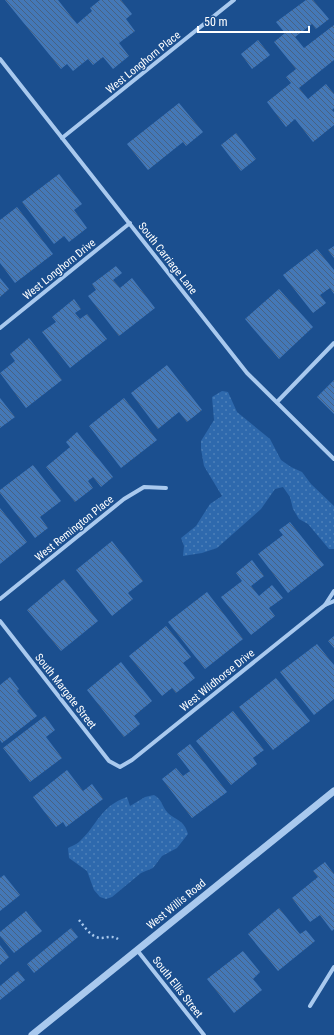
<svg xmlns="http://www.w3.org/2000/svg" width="334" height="1035" viewBox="0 0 334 1035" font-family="'Roboto Condensed',sans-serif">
<defs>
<pattern id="grass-dots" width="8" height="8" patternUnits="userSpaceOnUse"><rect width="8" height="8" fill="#2e69ad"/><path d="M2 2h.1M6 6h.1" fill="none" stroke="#4d80b9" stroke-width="1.8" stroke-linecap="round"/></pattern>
<pattern id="building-back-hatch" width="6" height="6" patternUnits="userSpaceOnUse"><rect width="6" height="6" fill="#4478b7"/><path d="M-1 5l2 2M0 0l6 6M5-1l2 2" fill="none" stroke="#486282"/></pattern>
</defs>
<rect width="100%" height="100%" fill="#1b4f8f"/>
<g fill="url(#grass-dots)">
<polygon points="222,391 228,392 237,412 270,439 281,460 291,467 302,472 311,484 334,506 334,549 329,549 308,524 299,519 293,509 290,497 283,487 275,489 261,509 217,548 202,553 183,556 184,546 181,538 196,526 210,504 222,496 204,466 201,449 201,441 214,420 212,397"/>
<path d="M 154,795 C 162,799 162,807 168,813 C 177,821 184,820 188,834 L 177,848 L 162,856 L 153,868 L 141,873 L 112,897 L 106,899 L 100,897 L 94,890 L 87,871 L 69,858 L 68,848 C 72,846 77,844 79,842 C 98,825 99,807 127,797 L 130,806 L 145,797 Z"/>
</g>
<g fill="url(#building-back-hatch)">
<polygon points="5,0 58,0 77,24 92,11 90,8 100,0 121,0 132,14 126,19 135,31 119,43 129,56 113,69 103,57 93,65 88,59 73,71 67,64 61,69"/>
<polygon points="306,0 313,0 329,19 316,29 312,24 295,37 304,48 334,25 334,60 299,88 308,99 326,84 334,94 334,108 332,110 334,112 334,125 313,142 295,119 286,127 267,102 291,83 286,77 296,69 274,42 285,33 276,22"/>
<polygon points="258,40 270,55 252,69 241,54"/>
<polygon points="179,103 203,132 186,146 183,142 148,170 127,144"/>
<polygon points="236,133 256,159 241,171 221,145"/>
<polygon points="59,174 82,204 74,210 87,228 69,242 64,236 54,244 22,202"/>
<polygon points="17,207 53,254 15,283 0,263 0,220"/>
<polygon points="334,246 334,258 328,250"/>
<polygon points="317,249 334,270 334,294 330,288 320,295 326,303 313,313 283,275"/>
<polygon points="116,266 122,273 113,280 120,288 132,278 155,308 119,336 88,296 96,290 92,284"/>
<polygon points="0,278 9,289 0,297"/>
<polygon points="279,289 313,327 279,359 245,319"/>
<polygon points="74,299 81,309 75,313 80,319 87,314 107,339 70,368 42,332 56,322 52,317"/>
<polygon points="29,338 62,380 26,408 0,373 15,361 10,354"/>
<polygon points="167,365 202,410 187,422 179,412 158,429 131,393"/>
<polygon points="334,380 334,414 317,397"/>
<polygon points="0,398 15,417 0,428"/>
<polygon points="124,398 157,440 121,468 89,426"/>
<polygon points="77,432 113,477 101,487 93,477 88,481 93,488 75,502 46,467 70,447 66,442"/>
<polygon points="33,465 61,501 40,517 48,528 35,538 0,493 0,490"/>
<polygon points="0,508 27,542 0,564"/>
<polygon points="290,522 324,565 288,593 258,554 283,535 279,530"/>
<polygon points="112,541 143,581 128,593 133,599 112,616 76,570"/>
<polygon points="252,560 264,576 251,586 259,596 272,585 283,598 269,608 275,616 251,635 221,597 242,581 236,573"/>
<polygon points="64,579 98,621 61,651 27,610"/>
<polygon points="207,592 243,639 205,669 168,622"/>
<polygon points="166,626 191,657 183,663 195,678 176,693 172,688 162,696 129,656"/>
<polygon points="334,636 334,648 328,641"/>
<polygon points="317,644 334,665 334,699 314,715 280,672"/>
<polygon points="121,662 152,701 134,716 140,724 124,737 87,690"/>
<polygon points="10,677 19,689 17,691 37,716 2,743 0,740 0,685"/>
<polygon points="276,678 310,721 273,750 239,707"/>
<polygon points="233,711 264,750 253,758 257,764 231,785 196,741"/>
<polygon points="45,716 55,730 46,737 62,758 30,782 3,748"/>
<polygon points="190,744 227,792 192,818 162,779 176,768 183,776 190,771 177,754"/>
<polygon points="67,770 83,791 92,784 103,799 66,827 63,822 56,827 33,797"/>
<polygon points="325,862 334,874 334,929 332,931 320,915 310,922 292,898 318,877 313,871"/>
<polygon points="4,875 20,895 0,911 0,878"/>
<polygon points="279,908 300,934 306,930 315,941 278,971 248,934"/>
<polygon points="26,911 42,931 14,953 0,936 0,932"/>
<polygon points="71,928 78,937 34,973 27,964"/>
<polygon points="0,945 9,957 0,965"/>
<polygon points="243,951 260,972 253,979 262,990 234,1013 207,979"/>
<polygon points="18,971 25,980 0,1000 0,986"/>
</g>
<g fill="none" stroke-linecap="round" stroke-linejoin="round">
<path stroke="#a9c9ee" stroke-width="2.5" stroke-dasharray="2 3" stroke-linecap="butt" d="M 79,920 C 84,926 89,934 96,937 C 104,940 111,934 118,939"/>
<g stroke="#a9c9ee" stroke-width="4">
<polyline points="0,59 247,373 334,459"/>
<polyline points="62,138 234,0"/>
<polyline points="0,328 130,223"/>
<polyline points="277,402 334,343"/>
<polyline points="0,599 124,499 144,487 166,488"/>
<polyline points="325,605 334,591"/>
<polyline points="0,621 109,761 120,767 132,760 325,605 334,601"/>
<polyline points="137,950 204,1035"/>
<polyline points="310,1006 334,967"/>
</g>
<polyline stroke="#a9c9ee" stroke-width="7" points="32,1035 334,791"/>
</g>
<g text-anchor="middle" stroke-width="3" stroke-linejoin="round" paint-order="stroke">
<g font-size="11" fill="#fff" stroke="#1b4f8f">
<text transform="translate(143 62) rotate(-39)" y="4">West Longhorn Place</text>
<text transform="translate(168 258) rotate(52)" y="4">South Carriage Lane</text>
<text transform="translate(59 269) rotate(-39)" y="4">West Longhorn Drive</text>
<text transform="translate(74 528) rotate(-39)" y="4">West Remington Place</text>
<text transform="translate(217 680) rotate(-39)" y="4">West Wildhorse Drive</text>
<text transform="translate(66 691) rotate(52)" y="4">South Margate Street</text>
<text transform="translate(176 904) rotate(-39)" y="4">West Willis Road</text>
<text transform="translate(178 987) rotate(52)" y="4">South Ellis Street</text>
</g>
</g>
<path d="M198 26v6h111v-6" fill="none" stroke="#ffffff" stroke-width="2"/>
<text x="204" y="26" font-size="12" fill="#ffffff" stroke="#1b4f8f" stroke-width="3" paint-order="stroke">50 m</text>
</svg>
